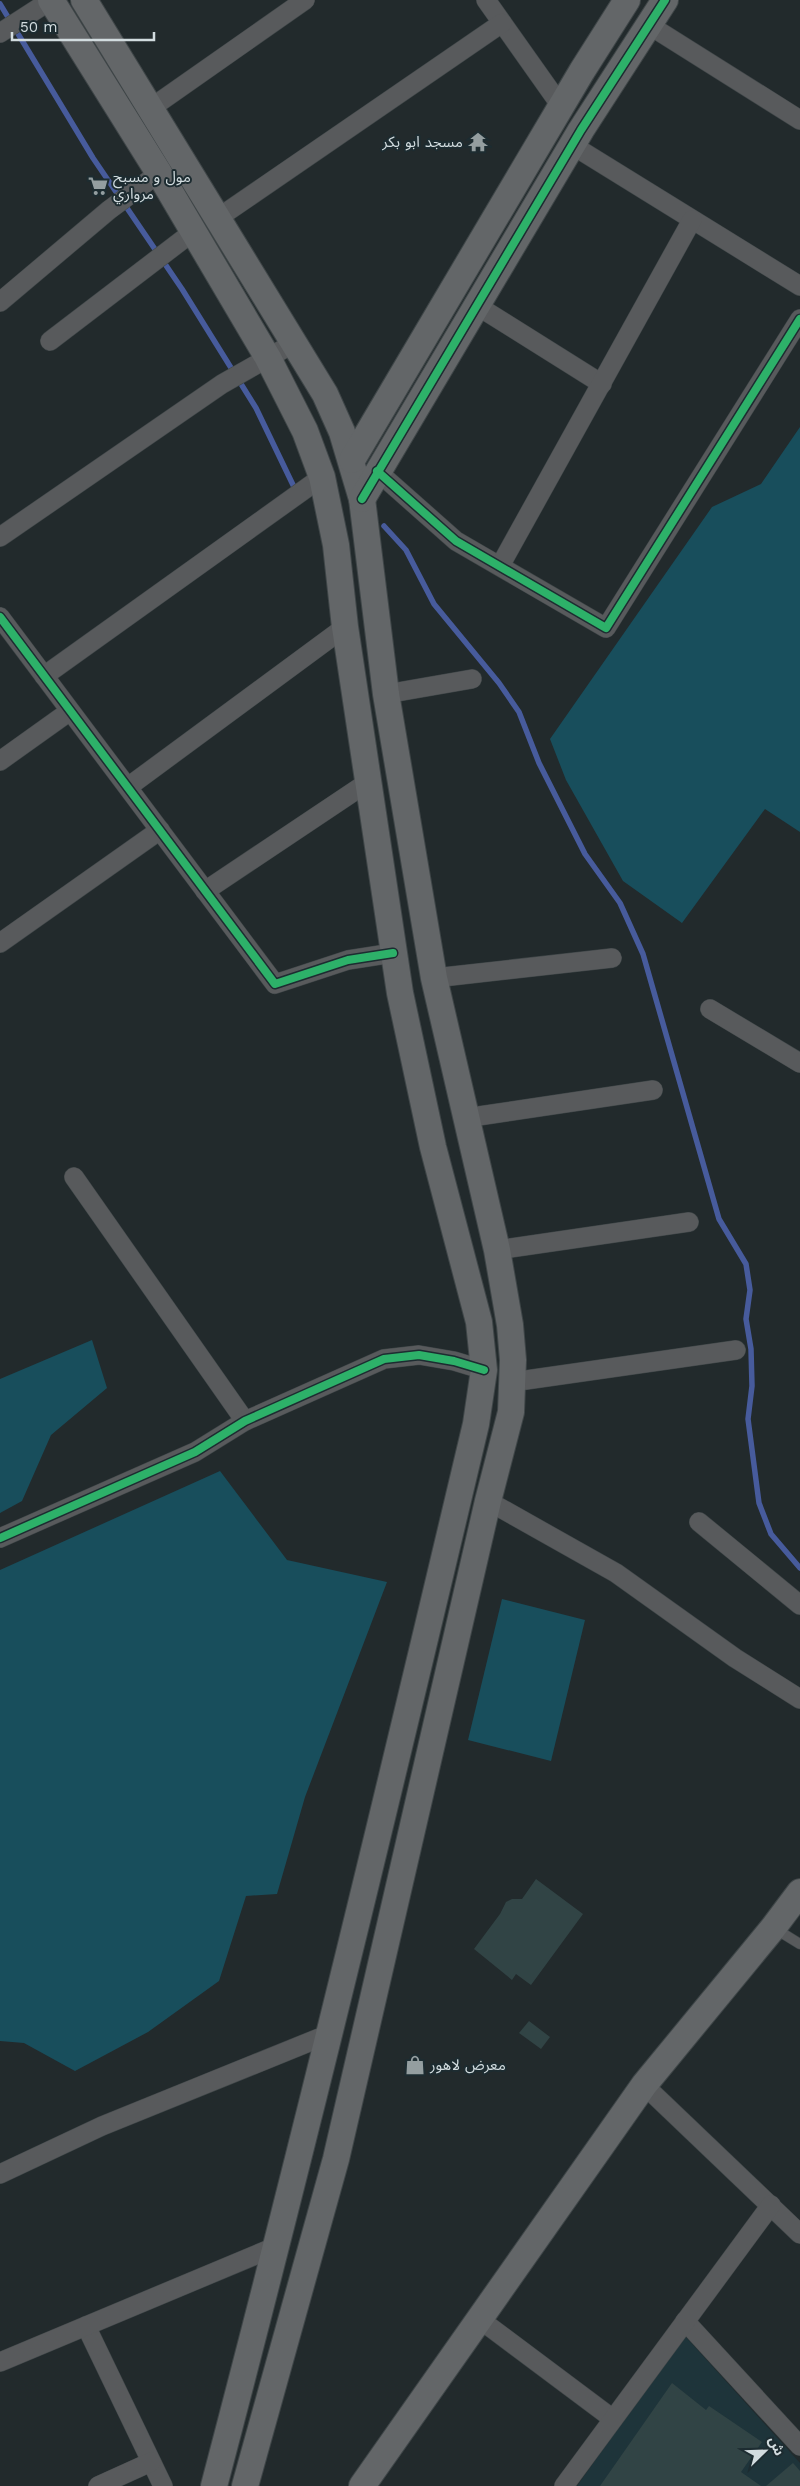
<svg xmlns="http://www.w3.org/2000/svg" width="800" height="2486" viewBox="0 0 800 2486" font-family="'Work Sans','Noto Sans Arabic',sans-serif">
<rect width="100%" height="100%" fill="#222a2c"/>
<polygon fill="#1e343a" points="684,2335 800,2463 800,2486 577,2486"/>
<g fill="#184e5c">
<polygon points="800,427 800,832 765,809 682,923 623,881 566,780 550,739 712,507 761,484"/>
<polygon points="92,1340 107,1388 51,1435 22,1501 0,1513 0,1379"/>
<polygon points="220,1471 287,1560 387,1582 305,1797 277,1894 246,1896 219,1981 148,2032 75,2071 24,2043 0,2041 0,1570"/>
<polygon points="502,1599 585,1620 551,1761 468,1740"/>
</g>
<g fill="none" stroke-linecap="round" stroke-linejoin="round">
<g stroke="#475b9c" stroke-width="5.5">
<polyline points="0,4 93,158 182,289 256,408 294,487"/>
<polyline points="384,526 406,550 434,604 499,683 519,712 539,763 585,854 620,903 643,954 719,1219 746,1264 750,1290 746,1319 751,1349 752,1386 748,1419 759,1503 771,1534 800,1568"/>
</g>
</g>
<g fill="#314445">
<polygon points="536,1879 583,1914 531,1985 516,1974 512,1980 474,1949 500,1914 506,1902 512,1899 522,1899"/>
<polygon points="529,2021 550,2037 541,2049 519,2033"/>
<polygon points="672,2383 706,2410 709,2406 762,2442 741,2472 761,2486 600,2486"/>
<polygon points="793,2463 800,2471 800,2486 766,2486"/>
</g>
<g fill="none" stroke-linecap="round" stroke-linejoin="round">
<defs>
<polyline id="lane" points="774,1928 800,1944"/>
<g id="street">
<polyline points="486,0 561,106"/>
<polyline points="649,25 800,120"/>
<polyline points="0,33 51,0"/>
<polyline points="151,108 305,0"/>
<polyline points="572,145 800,286"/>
<polyline points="218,218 502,23"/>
<polyline points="0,302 109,210 159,173"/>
<polyline points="476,305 602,384"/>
<polyline points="50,341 194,231"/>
<polyline points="377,471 456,541 606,628 800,319"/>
<polyline points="0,537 222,384 294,343"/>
<polyline points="500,566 692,220"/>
<polyline points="0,617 275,984 348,960 393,953"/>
<polyline points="44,676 322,477"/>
<polyline points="386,694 472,679"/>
<polyline points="0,761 70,711"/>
<polyline points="128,787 345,627"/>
<polyline points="205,891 368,782"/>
<polyline points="0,943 160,830"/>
<polyline points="434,978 612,958"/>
<polyline points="710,1009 800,1063"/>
<polyline points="465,1118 653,1090"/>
<polyline points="74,1177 245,1421"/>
<polyline points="497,1250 689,1222"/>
<polyline points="512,1382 736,1350"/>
<polyline points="488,1501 616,1573 735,1658 800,1699"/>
<polyline points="699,1522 800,1605"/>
<polyline points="0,1538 195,1452 245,1421 384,1359 419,1355 454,1361 484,1370"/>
<polyline points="644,2085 800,2234"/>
<polyline points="0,2174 102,2126 329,2034"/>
<polyline points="478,2318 613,2419"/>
<polyline points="685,2321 800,2446"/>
<polyline points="86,2326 163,2486"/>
<polyline points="0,2362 277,2246"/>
<polyline points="98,2486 151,2462"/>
<polyline points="564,2486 771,2205"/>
</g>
<g id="secondary">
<path d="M 51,0 L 159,173 L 268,358 L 305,431 L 322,477 L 336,545 L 345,627 L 400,993 L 433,1147 L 479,1322 L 484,1370 L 476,1424 C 392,1779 307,2133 214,2486"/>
<polyline points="84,0 325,394 342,432 362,499 386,694 434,978 497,1250 510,1325 513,1360 511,1412 488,1501 336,2159 245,2486"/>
<polyline points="352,460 582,71 627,0"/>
<polyline points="362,499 581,130 665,0"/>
<polyline points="362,2486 644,2085 773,1928 800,1892"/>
</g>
</defs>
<use href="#lane" stroke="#3f4648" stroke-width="11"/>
<use href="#street" stroke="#3f4648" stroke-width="20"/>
<use href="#secondary" stroke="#3f4648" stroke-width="28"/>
<use href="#lane" stroke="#585a5c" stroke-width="10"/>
<use href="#street" stroke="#585a5c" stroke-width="19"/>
<use href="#secondary" stroke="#636668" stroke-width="26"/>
<defs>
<g id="cycleway">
<polyline points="377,471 456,541 606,628 800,319"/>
<polyline points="362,499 581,130 665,0"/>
<polyline points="0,617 275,984 348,960 393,953"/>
<polyline points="0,1538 195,1452 245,1421 384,1359 419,1355 454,1361 484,1370"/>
</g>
</defs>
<use href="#cycleway" stroke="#1d2c31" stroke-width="11"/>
<use href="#cycleway" stroke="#2db169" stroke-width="8"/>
</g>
<defs>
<symbol id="temple-bare" viewBox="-9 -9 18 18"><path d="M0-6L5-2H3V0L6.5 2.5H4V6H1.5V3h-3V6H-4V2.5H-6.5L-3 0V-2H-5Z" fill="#949ea0" stroke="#1d2c31" stroke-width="2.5" paint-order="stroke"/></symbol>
<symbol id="supermarket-bare" viewBox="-9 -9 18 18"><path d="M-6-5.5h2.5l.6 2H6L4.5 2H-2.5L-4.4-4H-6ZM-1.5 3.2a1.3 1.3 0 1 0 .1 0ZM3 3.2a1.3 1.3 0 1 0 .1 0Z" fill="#949ea0" stroke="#1d2c31" stroke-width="2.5" paint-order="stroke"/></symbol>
<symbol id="shop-bare" viewBox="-9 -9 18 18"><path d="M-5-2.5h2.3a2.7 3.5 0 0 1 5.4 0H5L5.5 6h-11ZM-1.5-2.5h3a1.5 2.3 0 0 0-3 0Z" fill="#949ea0" stroke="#1d2c31" stroke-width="2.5" paint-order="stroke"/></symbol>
</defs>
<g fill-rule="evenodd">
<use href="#temple-bare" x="464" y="128" width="28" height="28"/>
<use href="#supermarket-bare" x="84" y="172" width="28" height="28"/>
<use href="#shop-bare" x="401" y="2051" width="28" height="28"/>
</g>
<g text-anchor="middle" stroke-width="4" stroke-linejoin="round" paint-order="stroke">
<g font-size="15" fill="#d2dcdf" stroke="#1d2c31" text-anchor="start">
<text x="463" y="147" text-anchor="end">مسجد ابو بكر</text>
<text x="113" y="182">مول و مسبح<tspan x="113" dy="17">مرواري</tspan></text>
<text x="430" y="2070">معرض لاهور</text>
</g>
</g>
<g transform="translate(765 2451) rotate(67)" stroke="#1d2c31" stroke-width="4" paint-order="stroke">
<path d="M0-4L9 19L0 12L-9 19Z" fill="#d2dcdf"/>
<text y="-8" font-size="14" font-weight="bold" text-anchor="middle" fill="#d2dcdf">ش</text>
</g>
<path d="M12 32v8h142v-8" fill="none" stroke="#d2dcdf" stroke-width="2.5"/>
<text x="20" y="32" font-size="15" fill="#d2dcdf" stroke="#1d2c31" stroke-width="4" paint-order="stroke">50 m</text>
</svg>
